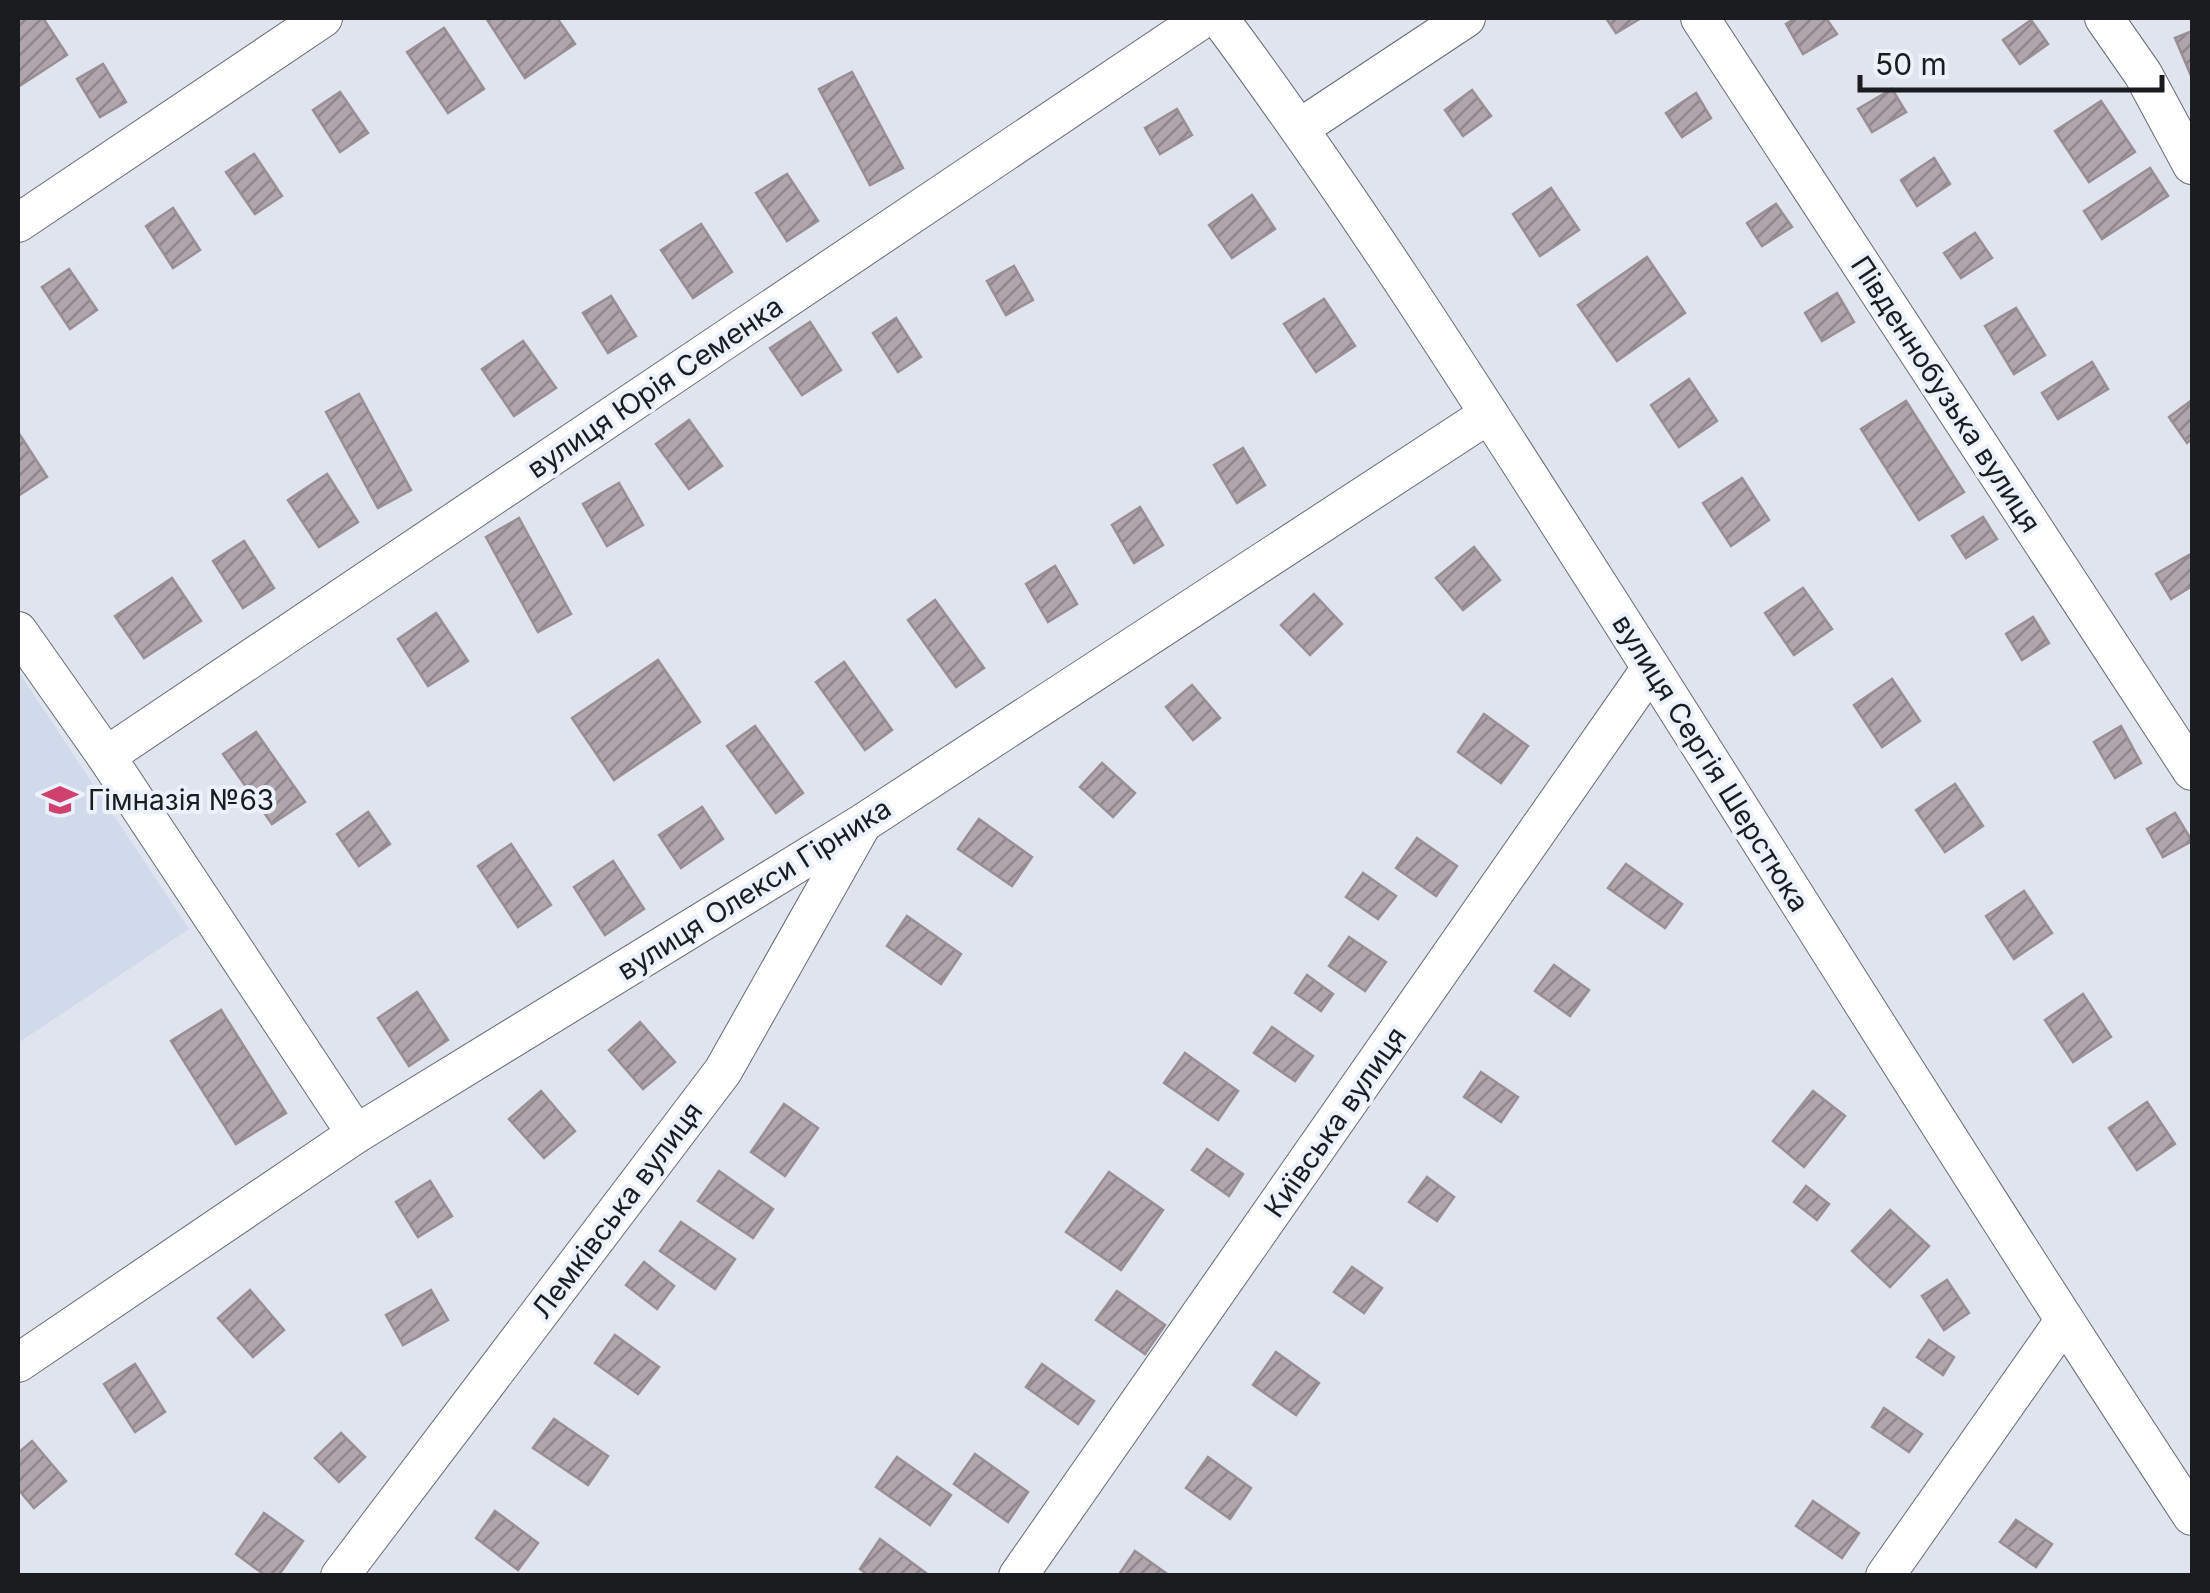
<svg xmlns="http://www.w3.org/2000/svg" width="2210" height="1593" viewBox="0 0 2210 1593" font-family="Inter,sans-serif">
<defs>
<pattern id="building-hatch" width="6" height="6" patternUnits="userSpaceOnUse" patternTransform="scale(2.5)"><rect width="6" height="6" fill="#afa5aa"/><path d="M-1 1l2-2M0 6l6-6M5 7l2-2" fill="none" stroke="#8e868a"/></pattern>
</defs>
<rect width="100%" height="100%" fill="#dfe4ee"/>
<polygon fill="#d1daea" points="18,671 189,929 18,1043"/>
<g fill="url(#building-hatch)" stroke="#988e93" stroke-width="2.5">
<polygon points="18,18 43,18 67,55 18,87"/>
<polygon points="486,18 557,18 575,44 525,78"/>
<polygon points="1606,18 1641,18 1616,33"/>
<polygon points="1796,18 1826,18 1837,34 1803,54 1786,24"/>
<polygon points="2031,20 2048,44 2020,64 2003,40"/>
<polygon points="444,28 484,89 448,113 407,52"/>
<polygon points="2192,31 2192,78 2175,38"/>
<polygon points="103,64 126,102 100,117 77,79"/>
<polygon points="852,72 903,168 870,185 819,89"/>
<polygon points="1892,89 1906,112 1872,132 1858,109"/>
<polygon points="1472,90 1491,116 1463,136 1445,110"/>
<polygon points="340,92 368,133 340,152 313,110"/>
<polygon points="1696,93 1711,118 1682,137 1666,113"/>
<polygon points="2101,101 2135,152 2089,182 2055,131"/>
<polygon points="1177,109 1192,135 1160,154 1145,128"/>
<polygon points="254,154 282,196 255,214 226,172"/>
<polygon points="1934,158 1950,184 1917,206 1901,180"/>
<polygon points="2150,168 2168,196 2102,239 2084,211"/>
<polygon points="787,174 818,221 787,241 756,193"/>
<polygon points="1551,188 1579,230 1540,256 1513,214"/>
<polygon points="1252,195 1275,229 1232,258 1209,225"/>
<polygon points="1776,204 1792,227 1762,246 1747,223"/>
<polygon points="173,208 200,250 173,268 146,226"/>
<polygon points="701,224 732,272 693,298 661,250"/>
<polygon points="1975,233 1992,258 1961,278 1944,253"/>
<polygon points="1647,257 1685,313 1617,361 1578,305"/>
<polygon points="1014,266 1033,300 1006,315 987,281"/>
<polygon points="69,269 97,310 70,329 42,287"/>
<polygon points="1837,293 1854,322 1822,341 1805,313"/>
<polygon points="611,296 636,336 608,353 583,313"/>
<polygon points="1324,299 1355,346 1316,372 1284,324"/>
<polygon points="2016,308 2045,355 2014,374 1985,326"/>
<polygon points="896,318 921,357 898,372 873,333"/>
<polygon points="810,322 841,370 802,395 770,348"/>
<polygon points="523,341 556,388 514,416 482,369"/>
<polygon points="2092,362 2108,389 2058,419 2042,393"/>
<polygon points="1689,379 1717,421 1679,447 1651,405"/>
<polygon points="359,394 411,490 378,508 326,412"/>
<polygon points="2192,400 2192,439 2187,443 2169,417"/>
<polygon points="1906,401 1964,492 1919,520 1861,429"/>
<polygon points="689,420 722,466 689,489 656,444"/>
<polygon points="18,432 47,477 18,496"/>
<polygon points="1243,448 1265,485 1237,503 1214,465"/>
<polygon points="327,474 358,522 319,547 288,500"/>
<polygon points="1742,478 1769,520 1731,546 1703,503"/>
<polygon points="619,483 643,525 607,546 583,504"/>
<polygon points="1140,507 1163,545 1134,563 1112,525"/>
<polygon points="1983,517 1997,539 1966,558 1952,536"/>
<polygon points="519,518 571,614 538,632 486,537"/>
<polygon points="244,541 274,588 243,608 213,561"/>
<polygon points="1474,547 1500,580 1463,610 1436,578"/>
<polygon points="2189,555 2192,561 2192,586 2171,599 2156,574"/>
<polygon points="1055,566 1077,604 1048,622 1026,584"/>
<polygon points="172,578 201,621 144,658 115,616"/>
<polygon points="1803,588 1832,629 1794,655 1765,613"/>
<polygon points="1314,594 1342,624 1310,655 1281,625"/>
<polygon points="935,600 984,668 956,687 908,620"/>
<polygon points="436,613 468,661 428,686 398,639"/>
<polygon points="2033,617 2049,643 2022,660 2006,634"/>
<polygon points="658,660 700,722 614,780 572,718"/>
<polygon points="844,662 892,730 865,750 816,682"/>
<polygon points="1892,679 1920,721 1882,747 1854,705"/>
<polygon points="1192,685 1220,718 1193,740 1166,707"/>
<polygon points="1484,714 1528,746 1501,783 1458,752"/>
<polygon points="755,726 803,793 776,813 727,746"/>
<polygon points="2121,726 2141,763 2115,778 2094,742"/>
<polygon points="256,732 305,802 272,824 223,754"/>
<polygon points="1102,763 1135,793 1113,817 1080,787"/>
<polygon points="1955,784 1983,826 1945,852 1916,810"/>
<polygon points="702,807 723,839 681,868 659,835"/>
<polygon points="368,812 390,844 359,866 337,834"/>
<polygon points="2175,813 2192,841 2163,857 2147,829"/>
<polygon points="979,819 1032,857 1012,886 958,849"/>
<polygon points="1417,838 1457,866 1436,896 1396,868"/>
<polygon points="511,844 551,905 518,927 478,866"/>
<polygon points="613,861 644,909 605,935 574,887"/>
<polygon points="1626,864 1682,904 1665,928 1608,888"/>
<polygon points="1363,873 1396,896 1378,919 1346,897"/>
<polygon points="2024,891 2052,933 2014,959 1986,916"/>
<polygon points="907,916 961,954 941,984 887,946"/>
<polygon points="1349,937 1386,962 1365,991 1329,966"/>
<polygon points="1554,965 1589,990 1570,1016 1535,991"/>
<polygon points="1307,975 1333,994 1321,1011 1295,993"/>
<polygon points="417,992 448,1040 409,1066 378,1018"/>
<polygon points="2083,994 2111,1037 2073,1062 2045,1020"/>
<polygon points="221,1010 286,1113 236,1144 171,1041"/>
<polygon points="640,1022 675,1062 643,1089 609,1050"/>
<polygon points="1272,1027 1313,1056 1295,1081 1254,1053"/>
<polygon points="1185,1053 1238,1091 1218,1120 1164,1083"/>
<polygon points="1481,1072 1518,1097 1501,1122 1464,1097"/>
<polygon points="541,1091 575,1131 544,1158 509,1119"/>
<polygon points="1813,1091 1845,1116 1804,1167 1773,1141"/>
<polygon points="2147,1102 2175,1144 2137,1170 2109,1128"/>
<polygon points="784,1104 818,1128 785,1176 751,1152"/>
<polygon points="1207,1149 1243,1174 1229,1196 1192,1170"/>
<polygon points="719,1171 773,1209 753,1238 698,1201"/>
<polygon points="1109,1172 1163,1210 1121,1270 1066,1232"/>
<polygon points="1427,1177 1454,1197 1437,1221 1409,1202"/>
<polygon points="430,1181 452,1216 418,1237 396,1202"/>
<polygon points="1806,1186 1829,1204 1817,1220 1794,1202"/>
<polygon points="1890,1210 1929,1246 1890,1287 1852,1251"/>
<polygon points="681,1222 735,1259 715,1289 660,1251"/>
<polygon points="644,1262 674,1286 657,1309 626,1285"/>
<polygon points="1352,1267 1382,1288 1364,1313 1334,1292"/>
<polygon points="1947,1280 1969,1313 1944,1330 1922,1296"/>
<polygon points="250,1290 284,1330 253,1357 218,1318"/>
<polygon points="431,1290 448,1320 403,1345 386,1315"/>
<polygon points="1117,1291 1165,1325 1145,1354 1096,1320"/>
<polygon points="615,1335 659,1367 638,1394 595,1363"/>
<polygon points="1929,1340 1954,1357 1943,1375 1917,1357"/>
<polygon points="1276,1352 1319,1383 1296,1415 1253,1385"/>
<polygon points="135,1364 165,1412 135,1432 104,1384"/>
<polygon points="1042,1364 1094,1401 1078,1424 1026,1387"/>
<polygon points="1884,1408 1922,1434 1909,1452 1872,1427"/>
<polygon points="554,1419 608,1456 588,1485 533,1448"/>
<polygon points="341,1433 365,1457 339,1482 315,1458"/>
<polygon points="32,1441 66,1481 34,1508 18,1489 18,1453"/>
<polygon points="975,1454 1028,1492 1008,1522 954,1484"/>
<polygon points="897,1457 951,1495 930,1525 876,1487"/>
<polygon points="1208,1457 1251,1488 1230,1519 1186,1488"/>
<polygon points="1813,1501 1859,1533 1842,1558 1796,1526"/>
<polygon points="495,1511 538,1543 518,1570 476,1538"/>
<polygon points="264,1513 303,1541 278,1576 266,1576 236,1554"/>
<polygon points="2016,1520 2052,1544 2036,1567 2000,1542"/>
<polygon points="880,1539 930,1576 869,1576 860,1569"/>
<polygon points="1135,1551 1170,1576 1118,1576"/>
</g>
<g fill="none" stroke-linecap="round" stroke-linejoin="round">
<defs>
<g id="street">
<path d="M 1219,18 C 1358,205 1482,403 1608,600 C 1802,905 1993,1213 2192,1516"/>
<polyline points="1700,18 2192,771"/>
<polyline points="2104,18 2143,74 2192,165"/>
<polyline points="1300,128 1466,18"/>
<polyline points="18,223 323,18"/>
<polyline points="18,631 106,756 356,1134"/>
<polyline points="106,756 1204,18"/>
<polyline points="18,1363 356,1134 863,823 1489,414"/>
<polyline points="340,1576 723,1071 860,828"/>
<polyline points="1018,1576 1651,668"/>
<polyline points="1885,1576 2064,1321"/>
</g>
</defs>
<use href="#street" stroke="#676c74" stroke-width="40"/>
<use href="#street" stroke="#fff" stroke-width="38"/>
</g>
<defs>
<symbol id="school-bare" viewBox="-9 -9 18 18"><path d="M0-5L7-2L0 1L-7-2ZM-4 1L0 2.5L4 1V4Q0 6-4 4Z" fill="#cf426e" stroke="#ecf2fb" stroke-width="2.5" paint-order="stroke"/></symbol>
</defs>
<g fill-rule="evenodd">
<use href="#school-bare" x="35" y="775" width="50" height="50"/>
</g>
<g text-anchor="middle" stroke-width="8" stroke-linejoin="round" paint-order="stroke">
<g font-size="28" fill="#1a1c1f" stroke="#ecf2fb">
<text transform="translate(655 387) rotate(-34)" y="10">вулиця Юрія Семенка</text>
<text transform="translate(1946 394) rotate(57)" y="10">Південнобузька вулиця</text>
<text transform="translate(1711 763) rotate(58)" y="10">вулиця Сергія Шерстюка</text>
<text transform="translate(754 889) rotate(-32)" y="10">вулиця Олекси Гірника</text>
<text transform="translate(1335 1122) rotate(-55)" y="10">Київська вулиця</text>
<text transform="translate(617 1210) rotate(-53)" y="10">Лемківська вулиця</text>
</g>
<g font-size="28" fill="#1a1c1f" stroke="#ecf2fb" text-anchor="start">
<text x="88" y="810">Гімназія №63</text>
</g>
</g>
<rect width="2210" height="1593" fill="none" stroke="#1a1c1f" stroke-width="40"/>
<path d="M1860 75v15h302v-15" fill="none" stroke="#1a1c1f" stroke-width="5"/>
<text x="1875" y="75" font-size="30" fill="#1a1c1f" stroke="#ecf2fb" stroke-width="8" paint-order="stroke">50 m</text>
</svg>
